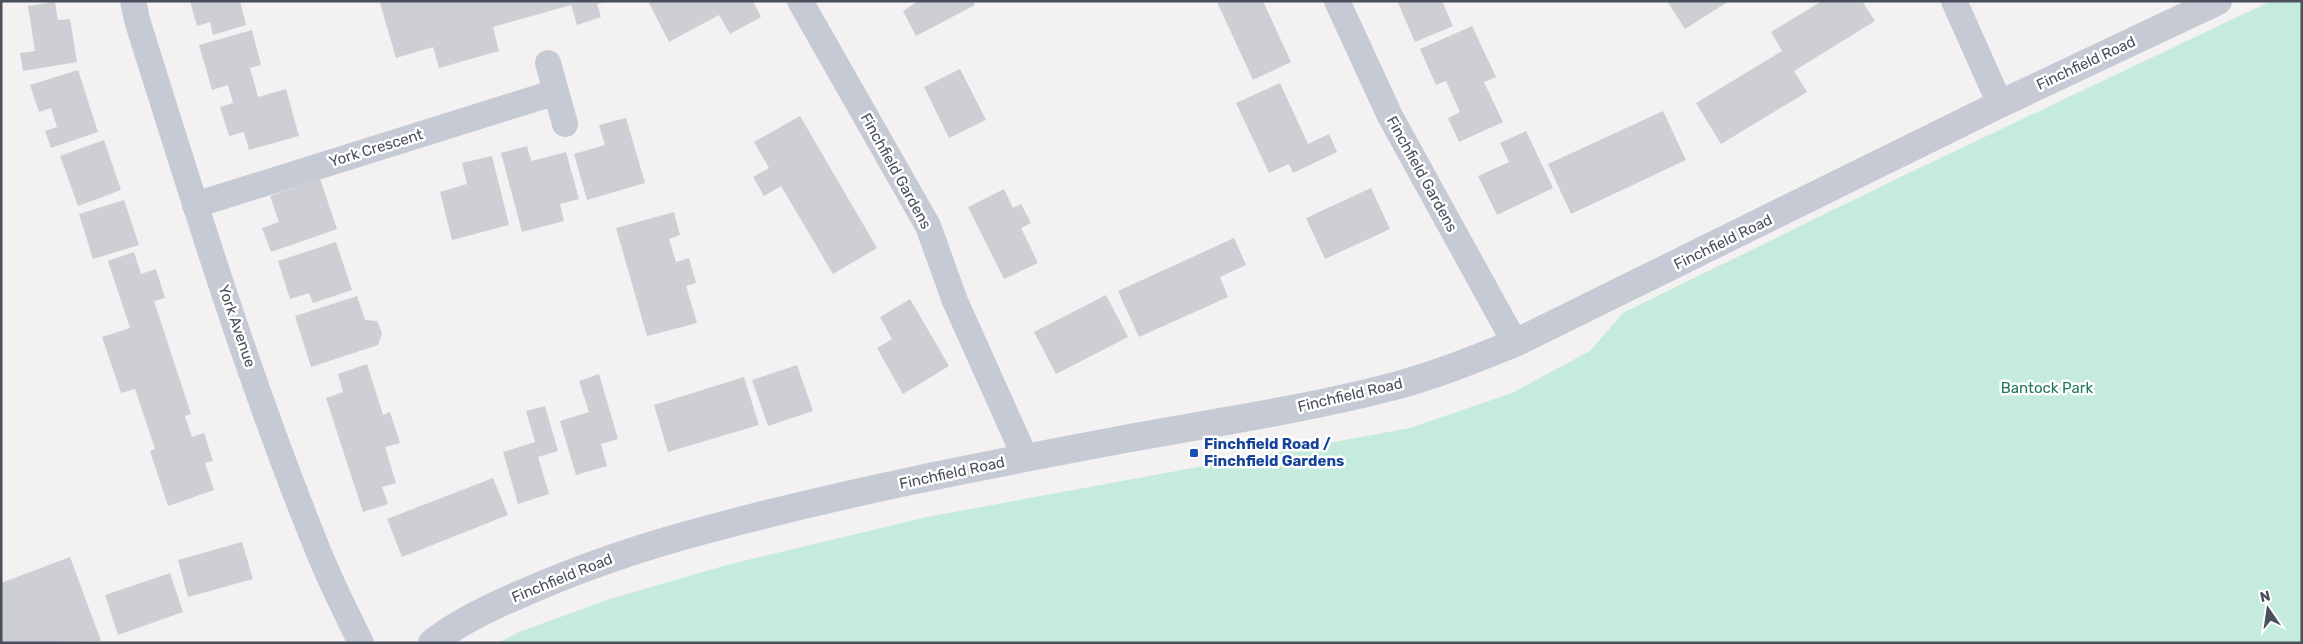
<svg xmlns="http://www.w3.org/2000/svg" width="2303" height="644" viewBox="0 0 2303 644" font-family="Rubik,sans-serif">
<rect width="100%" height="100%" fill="#f3f1f1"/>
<polygon fill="#c4ebdc" points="2271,1 2302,1 2302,643 498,643 519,632 610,599 727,565 927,517 1410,428 1512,393 1590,351 1623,313 1890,182"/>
<g fill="#cecfd4">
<polygon points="190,1 240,1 246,25 213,35 210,22 197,26"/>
<polygon points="386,1 605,1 605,2 597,4 601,17 577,25 571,5 493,27 499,51 439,68 433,47 396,58 380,3"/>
<polygon points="648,1 753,1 761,17 730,34 719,15 669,42"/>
<polygon points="918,1 973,1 975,5 916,36 903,11"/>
<polygon points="1219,1 1263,1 1291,62 1253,80 1217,2"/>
<polygon points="1401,1 1442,1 1453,26 1415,42 1398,3"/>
<polygon points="1667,1 1729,1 1685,29"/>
<polygon points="1822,1 1862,1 1875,21 1794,71 1807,92 1721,144 1696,103 1782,51 1771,32"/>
<polygon points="55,2 58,20 70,19 77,62 23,71 20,53 35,51 28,6"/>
<polygon points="1472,26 1496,77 1484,82 1503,122 1459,142 1448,118 1460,112 1446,81 1436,85 1420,49"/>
<polygon points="252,30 261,65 250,68 258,97 286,89 299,136 249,150 244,132 229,136 220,107 233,103 228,85 212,90 199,45"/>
<polygon points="960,69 986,120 949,138 924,87"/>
<polygon points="78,70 98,132 51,148 45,131 57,127 51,108 39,112 30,85"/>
<polygon points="1280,83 1308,144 1329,134 1337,152 1293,173 1289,164 1269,173 1236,103"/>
<polygon points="1663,111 1686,160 1571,214 1548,164"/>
<polygon points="800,116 877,248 833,274 781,186 764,196 753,177 769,168 754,142"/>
<polygon points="626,118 645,183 587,200 574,154 605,145 599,125"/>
<polygon points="1526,131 1553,188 1497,215 1478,176 1509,162 1500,143"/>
<polygon points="104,140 121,190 78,206 60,156"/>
<polygon points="527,146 531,161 566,152 579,199 560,204 564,221 522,232 501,153"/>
<polygon points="492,156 509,225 452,240 440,192 467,184 462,163"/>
<polygon points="320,179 337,229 271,252 262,228 279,222 270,196"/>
<polygon points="1371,188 1390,229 1325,259 1306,218"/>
<polygon points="1004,189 1013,208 1021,204 1031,223 1021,228 1038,263 1004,279 968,207"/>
<polygon points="124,200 139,245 93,259 79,214"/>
<polygon points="674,212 680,235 669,239 676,262 689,258 696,283 686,286 697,323 647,336 616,228"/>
<polygon points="1234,238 1246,265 1220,277 1228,297 1139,337 1118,291"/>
<polygon points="336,242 352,290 313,303 309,293 290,299 278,261"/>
<polygon points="134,252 141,274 156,269 165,298 154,301 191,414 185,416 192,437 204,433 213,461 205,463 214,490 168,506 150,451 155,449 135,389 121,393 102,337 130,328 108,261"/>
<polygon points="1106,295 1128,337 1056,374 1034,332"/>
<polygon points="357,296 365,320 377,321 382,333 378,345 311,367 295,316"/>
<polygon points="910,299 949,366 903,394 877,348 892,339 880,317"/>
<polygon points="367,364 383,415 390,412 400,443 385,447 396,483 382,487 388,504 363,512 326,398 343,392 338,374"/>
<polygon points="797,365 813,411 768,426 752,380"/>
<polygon points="599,374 618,439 601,444 607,466 576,475 560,421 589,412 579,381"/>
<polygon points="744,377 759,425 668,452 654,405"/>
<polygon points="545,406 558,451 538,457 549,494 518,504 503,452 535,442 526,411"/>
<polygon points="493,478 508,515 402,557 387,519"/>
<polygon points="242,542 253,579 188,597 178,560"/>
<polygon points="70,557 101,641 1,643 1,583"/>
<polygon points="170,573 183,612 118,635 105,595"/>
</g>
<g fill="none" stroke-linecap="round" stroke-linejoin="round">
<g stroke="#c6cad4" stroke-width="26">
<path d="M 133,1 L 137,20 C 192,195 246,372 315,543 C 328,577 345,610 361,643"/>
<polyline points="800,1 928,226 955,301 1025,457"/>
<polyline points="1337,1 1390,116 1515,343"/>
<polyline points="1954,1 2000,104"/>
<polyline points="548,63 565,124"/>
<polyline points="195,205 556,92"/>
</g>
<path stroke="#c6cad4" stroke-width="28" d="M 432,643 C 458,622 490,607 521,594 C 582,567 644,546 709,529 C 846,492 986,465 1125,439 C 1212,423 1301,410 1387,388 C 1431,377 1473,360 1515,343 L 2000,104 L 2218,1"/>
</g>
<rect fill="#1a4fb4" stroke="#fff" stroke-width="2" x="1189" y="448" width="10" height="10" rx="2.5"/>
<g text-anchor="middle" stroke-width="5" stroke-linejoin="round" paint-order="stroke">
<g font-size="15" fill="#4a4f5c" stroke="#fff">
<text transform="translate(2086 63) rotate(-25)" y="5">Finchfield Road</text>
<text transform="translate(376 148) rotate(-17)" y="5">York Crescent</text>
<text transform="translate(896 171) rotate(61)" y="5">Finchfield Gardens</text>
<text transform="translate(1422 174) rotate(61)" y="5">Finchfield Gardens</text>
<text transform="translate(1723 242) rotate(-26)" y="5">Finchfield Road</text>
<text transform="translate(237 326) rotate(71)" y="5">York Avenue</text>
<text transform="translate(1350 395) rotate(-13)" y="5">Finchfield Road</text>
<text transform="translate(952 473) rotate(-12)" y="5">Finchfield Road</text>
<text transform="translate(562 578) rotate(-22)" y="5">Finchfield Road</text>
</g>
<g font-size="15" fill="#217760" stroke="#fff">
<text x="2047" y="393">Bantock Park</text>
</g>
<g font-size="15" font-weight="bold" fill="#164399" stroke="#fff" text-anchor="start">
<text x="1204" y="449">Finchfield Road /<tspan x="1204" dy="17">Finchfield Gardens</tspan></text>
</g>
</g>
<rect width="2303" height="644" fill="none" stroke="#4a4f5c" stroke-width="5"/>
<g transform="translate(2268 609) rotate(347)" stroke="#ffffff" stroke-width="4" paint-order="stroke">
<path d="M0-4L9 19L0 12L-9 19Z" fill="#4a4f5c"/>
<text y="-8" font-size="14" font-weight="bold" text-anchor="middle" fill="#4a4f5c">N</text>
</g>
</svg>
